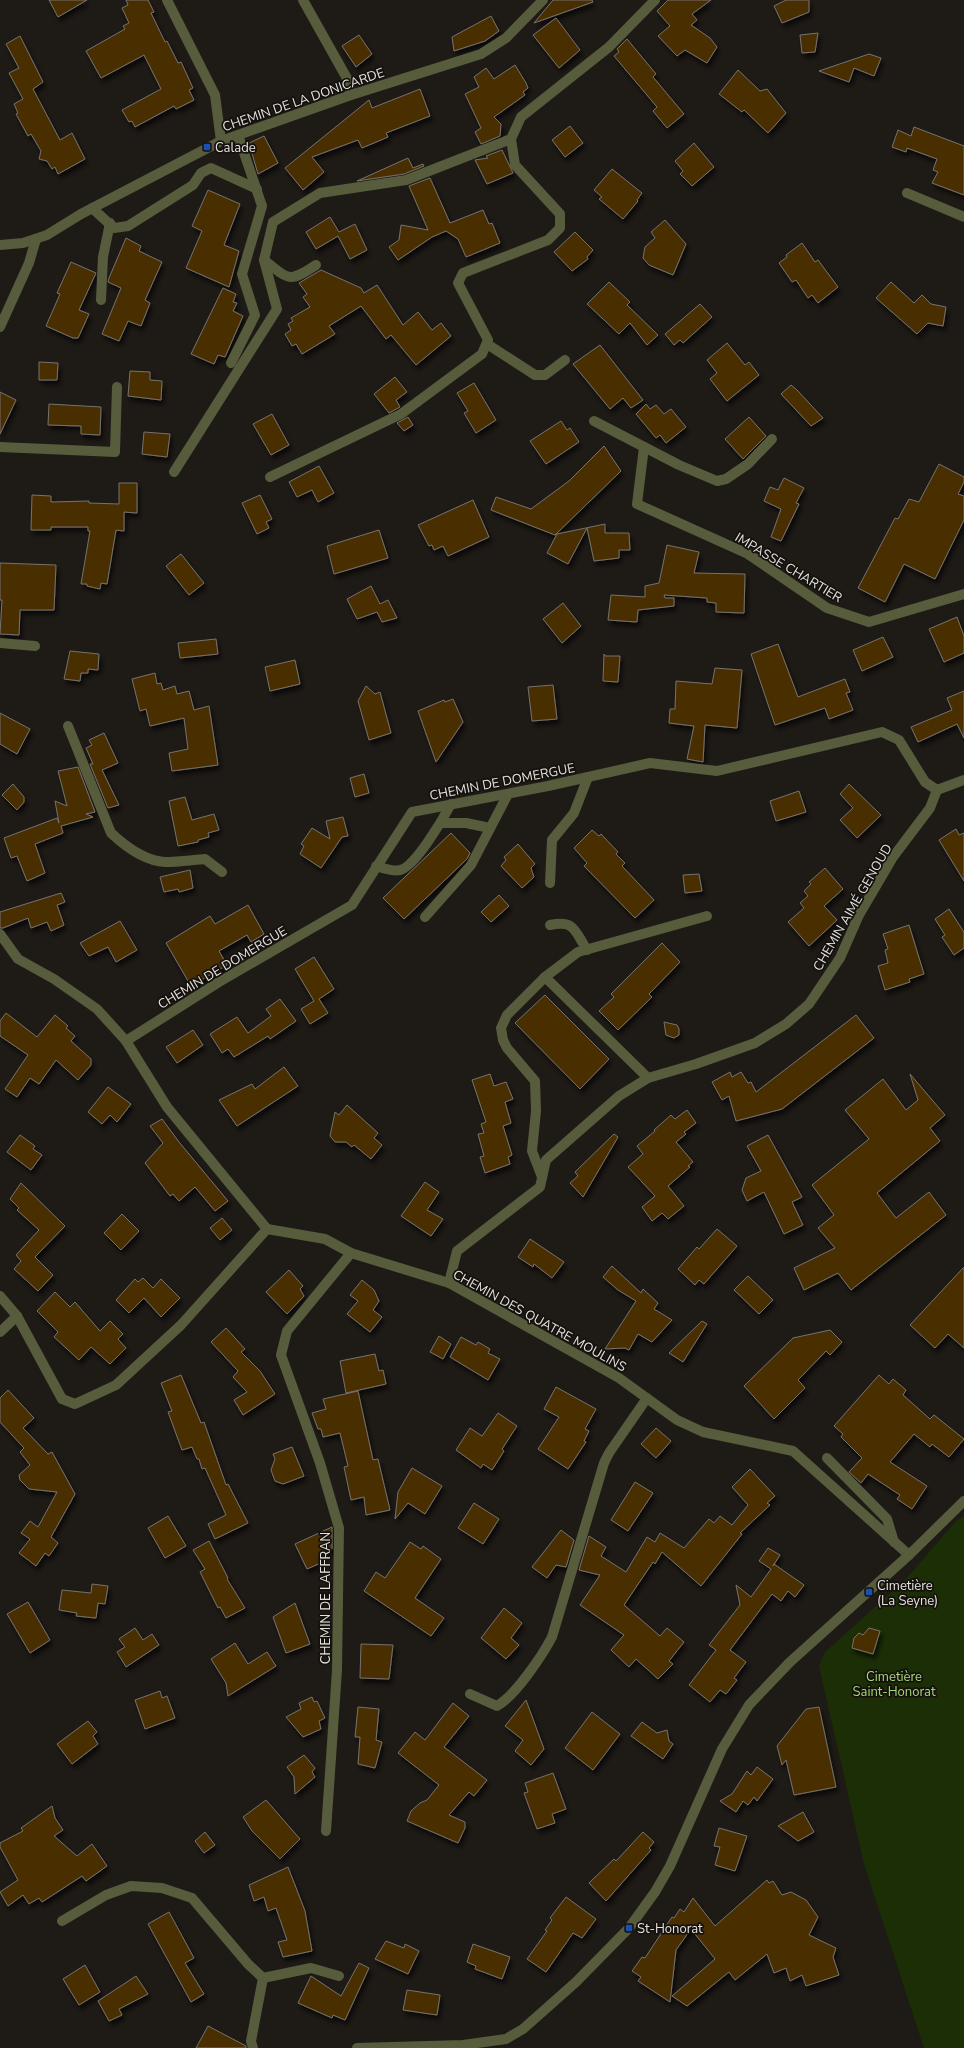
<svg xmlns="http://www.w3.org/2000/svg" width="964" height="2048" viewBox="0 0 964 2048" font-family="'Nunito Sans',sans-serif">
<defs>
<filter id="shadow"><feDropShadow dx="2.5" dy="4.5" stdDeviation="2" flood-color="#0009"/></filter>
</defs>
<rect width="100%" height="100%" fill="#1e1a16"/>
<polygon fill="#1b2e06" points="964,1516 964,2048 924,2048 864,1864 819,1666 825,1652 905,1580 957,1520"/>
<g fill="#492e05" stroke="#76726d" filter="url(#shadow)">
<polygon points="49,0 87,0 58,17"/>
<polygon points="126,0 148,0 154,12 151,13 165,42 167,41 178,63 181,62 193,88 189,90 194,100 176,109 174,106 135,127 132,121 129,122 122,110 161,89 144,55 101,78 86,51 125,29 123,26 129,23 122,8 128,5"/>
<polygon points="553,0 592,0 593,2 534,23"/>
<polygon points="668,0 711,0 692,14 697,20 691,25 710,38 717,47 707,63 685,50 677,56 658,36 670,26 657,11"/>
<polygon points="786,0 809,0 809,12 782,23 774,6"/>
<polygon points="491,16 499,31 485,41 454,51 452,37"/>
<polygon points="556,18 580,50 559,68 533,35"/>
<polygon points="818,33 815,52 802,53 800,35"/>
<polygon points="359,35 372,54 356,67 342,46"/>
<polygon points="20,36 43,82 33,89 60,140 72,133 85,159 58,174 55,167 52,169 47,161 39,159 41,151 31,134 28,136 16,114 18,113 14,104 23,99 9,73 19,68 6,44"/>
<polygon points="627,39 656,74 653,77 684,114 667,128 653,111 657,107 614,56 619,52 617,49"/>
<polygon points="869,54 881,58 874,76 854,68 849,82 819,71"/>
<polygon points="515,65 526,83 528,88 523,92 525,95 494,117 501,124 500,136 481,144 475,132 481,128 465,94 479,87 474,77 486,68 494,79"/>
<polygon points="738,70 760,91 767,89 786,113 768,133 744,110 742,112 719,94"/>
<polygon points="420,89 430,116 386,133 388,137 362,148 358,140 312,157 324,172 303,190 285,168 369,100 372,108"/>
<polygon points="570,126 583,143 565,157 552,140"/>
<polygon points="914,127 964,146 964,195 932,183 938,172 933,170 937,159 907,148 906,152 892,147 898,130 911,136"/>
<polygon points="264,136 278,163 258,174 249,143"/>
<polygon points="694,143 714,167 692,186 680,174 683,171 675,161"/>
<polygon points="502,150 513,173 487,184 475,160 488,158 486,156"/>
<polygon points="408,158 413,168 423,164 424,166 404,174 357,181"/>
<polygon points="612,169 642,193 637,200 638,201 623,219 599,199 602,197 594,190"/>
<polygon points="430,178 450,223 483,210 489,224 492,223 500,243 466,257 458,239 446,231 432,237 398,260 389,247 399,240 401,225 428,230 409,186"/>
<polygon points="208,190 240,204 224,245 239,251 229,287 186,268 202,231 192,226"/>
<polygon points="330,217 339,232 355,224 367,250 350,259 338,236 316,249 306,232"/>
<polygon points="665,220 686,244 673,275 649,265 643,258 645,247 655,238 651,232"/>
<polygon points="575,232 593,250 587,257 588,259 572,271 554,252"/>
<polygon points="126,238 141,246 139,251 162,262 145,300 150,303 141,326 128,321 119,341 102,334 121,288 108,282 109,278"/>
<polygon points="802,243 815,262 818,260 838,287 818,303 812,295 808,298 796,280 792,282 779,263 787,257 786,255"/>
<polygon points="71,262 96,273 79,310 89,314 78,338 73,338 46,326 60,294 57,293"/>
<polygon points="321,270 361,288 364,293 377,285 403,325 418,312 432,330 441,323 451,336 416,365 391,335 386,339 361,306 329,326 335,334 302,354 296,344 292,346 285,334 291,330 288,324 293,321 291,318 310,307 303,297 307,294 299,283"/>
<polygon points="609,282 630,302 627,305 658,335 647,345 630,323 619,334 587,304"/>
<polygon points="891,282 914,303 922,295 931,304 946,307 943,326 928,323 917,334 876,298"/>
<polygon points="223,288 236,294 233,302 237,303 233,311 243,316 225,357 218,355 214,364 191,354"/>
<polygon points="700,304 712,317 683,343 680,340 674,345 665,334"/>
<polygon points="727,343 745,365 749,362 759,375 727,401 710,379 717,373 707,360"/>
<polygon points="600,345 643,400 631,408 623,398 610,409 573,364"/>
<polygon points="39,362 58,363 57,380 39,380"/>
<polygon points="130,371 150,372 150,380 162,381 161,400 128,396"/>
<polygon points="395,377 407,392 396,400 400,407 389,413 374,394"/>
<polygon points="474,383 496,420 476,433 464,413 468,411 457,393"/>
<polygon points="791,385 797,390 823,418 811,426 781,394"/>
<polygon points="0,392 16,400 0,434"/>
<polygon points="49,404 101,407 100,435 81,434 81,426 48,425"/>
<polygon points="646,404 650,409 656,405 664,414 671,409 686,427 666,443 660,435 656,438 636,414"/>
<polygon points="272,414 289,445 271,455 253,424"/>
<polygon points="408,417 413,425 404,431 397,423"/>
<polygon points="749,417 766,436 743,459 725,439"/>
<polygon points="561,421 567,430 570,428 579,442 546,464 530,441"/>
<polygon points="144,432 170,434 167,457 142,454"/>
<polygon points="604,446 621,471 555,535 491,510 496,497 531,509 569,481"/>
<polygon points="939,464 964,477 964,482 958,494 964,496 964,520 935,579 904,564 885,602 858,588 895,518 898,519 909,499 919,502"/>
<polygon points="319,466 334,493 318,502 312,490 297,497 289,482"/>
<polygon points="784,478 804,488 796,503 799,504 781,541 771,537 781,509 764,501 770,487 778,490"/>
<polygon points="119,483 137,483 137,513 124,512 124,531 116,530 107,584 101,583 100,589 87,586 87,584 81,584 90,531 88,531 88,527 51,527 51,530 31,530 32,495 51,496 51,502 89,501 89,503 119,504"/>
<polygon points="260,495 272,519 266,522 269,528 257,534 242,503"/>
<polygon points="473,500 489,537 448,556 443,546 434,550 432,545 429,546 418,525"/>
<polygon points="605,524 605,533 629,533 630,550 619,550 619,558 594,561 587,528 568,564 547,553 557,534"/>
<polygon points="379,530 388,558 334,574 327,546"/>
<polygon points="667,545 699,552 694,573 745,574 744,613 716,612 716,603 707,602 707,598 664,595 665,598 674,598 674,606 638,610 637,622 608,620 611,595 645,597 645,586 659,583"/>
<polygon points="181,554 204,583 189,595 166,566"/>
<polygon points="0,563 56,565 54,610 20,610 19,635 0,634 2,600 0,600"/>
<polygon points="371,586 380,604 388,600 397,618 382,622 377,612 357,619 347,599"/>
<polygon points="563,603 581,626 562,643 543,619"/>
<polygon points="957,617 964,636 964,653 944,662 929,629"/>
<polygon points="883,637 893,657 862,671 853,650"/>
<polygon points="216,639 218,654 180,658 178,643"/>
<polygon points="778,644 798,697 845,679 850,692 846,693 853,710 829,719 825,708 775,725 751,654"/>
<polygon points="70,651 99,654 98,670 88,669 88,673 81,673 80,681 64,679"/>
<polygon points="604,654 605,656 620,656 618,682 603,681"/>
<polygon points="295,660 300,684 270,691 265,667"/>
<polygon points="715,668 742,670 737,728 705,725 703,762 687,759 694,726 669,723 670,709 675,709 676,681 712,684"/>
<polygon points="155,673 157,684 161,683 163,690 175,686 177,694 189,691 194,710 209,706 218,765 172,771 169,753 188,749 184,718 150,726 146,709 140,711 132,679"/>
<polygon points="553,685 557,719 532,721 528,687"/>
<polygon points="366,686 375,694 380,692 391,733 369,740 358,701"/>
<polygon points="964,691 964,738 957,724 918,742 911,727 952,710 947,698"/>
<polygon points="453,699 463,722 436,762 418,711 444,700 445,702"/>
<polygon points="0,713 30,729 17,754 0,744"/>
<polygon points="104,733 118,763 102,770 119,805 108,808 90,764 93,764 86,748 92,745 89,740"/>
<polygon points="78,767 95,812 86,814 93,817 61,826 63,833 35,844 45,873 27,881 17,856 11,858 4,838 57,818 59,823 55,801 67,806 58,771"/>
<polygon points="364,774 369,793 355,797 350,778"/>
<polygon points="13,784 24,797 24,802 17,810 2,795"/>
<polygon points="849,784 881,815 857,838 840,820 853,808 840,794"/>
<polygon points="799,791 806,812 776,821 770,801"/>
<polygon points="185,797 192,820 214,814 219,830 208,833 209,837 198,840 198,842 178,846 169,801"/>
<polygon points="343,817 348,836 342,837 321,868 300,854 304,846 301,844 312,828 330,839 326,821"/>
<polygon points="956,829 959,835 964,833 964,881 939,840"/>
<polygon points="592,830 599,836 601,834 618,852 616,854 625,863 622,866 654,900 635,918 584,866 587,863 574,848"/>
<polygon points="451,833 470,853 467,859 404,919 383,898"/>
<polygon points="518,844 535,864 531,868 534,877 522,888 501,866 506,860 504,857"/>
<polygon points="825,868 843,889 824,906 837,920 809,946 788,922 804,908 800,903 808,896 804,891 811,884 809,882"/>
<polygon points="190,870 193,888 179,892 178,889 164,892 160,877"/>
<polygon points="699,874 702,891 685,893 683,875"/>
<polygon points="61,893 65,902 57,905 64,925 51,931 47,922 31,928 28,918 3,928 0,928 0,912"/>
<polygon points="499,895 509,906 491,922 481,912"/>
<polygon points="248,905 264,934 251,942 247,935 219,951 227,965 191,986 166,943 210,916 215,924"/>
<polygon points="949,909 964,932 964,948 954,955 942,937 945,935 935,919"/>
<polygon points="120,921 137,950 116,962 108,947 89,956 80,943"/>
<polygon points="909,925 924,974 909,979 910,982 885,990 878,966 888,963 885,950 888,949 883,934"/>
<polygon points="662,943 680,962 649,994 652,997 618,1030 599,1011 614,997 611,994"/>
<polygon points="314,957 334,989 319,999 328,1013 310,1024 301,1009 314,1001 295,969"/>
<polygon points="545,995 609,1059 580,1089 515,1023"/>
<polygon points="280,999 296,1021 270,1039 268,1036 234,1057 228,1049 222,1053 210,1034 237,1017 248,1033 271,1016 266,1009"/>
<polygon points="6,1013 37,1037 55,1015 68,1026 66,1028 75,1036 71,1041 91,1059 91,1065 78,1080 56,1060 39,1084 30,1078 17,1097 5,1089 28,1055 0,1036 0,1021"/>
<polygon points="856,1015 874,1038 782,1109 736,1121 729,1096 722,1100 712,1082 730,1072 732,1077 741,1072 748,1083 751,1082 756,1092"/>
<polygon points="664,1022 677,1025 679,1029 679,1035 674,1038 666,1035"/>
<polygon points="193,1030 203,1045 177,1063 166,1047"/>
<polygon points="284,1067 298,1086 237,1126 219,1100 252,1084 255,1089"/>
<polygon points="490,1074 494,1086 506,1082 513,1099 505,1102 511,1123 503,1126 512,1155 508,1157 510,1164 485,1173 480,1157 484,1156 478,1134 484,1133 481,1124 486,1122 472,1080"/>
<polygon points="910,1074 945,1115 930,1128 940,1141 877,1193 896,1218 929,1192 946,1215 851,1290 838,1273 804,1290 794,1268 835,1248 818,1228 834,1215 812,1185 869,1139 845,1110 883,1079 906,1110 918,1100"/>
<polygon points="108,1087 131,1104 117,1122 110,1115 102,1124 88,1112"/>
<polygon points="347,1105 378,1133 374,1138 382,1145 371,1159 354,1145 352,1147 346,1142 335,1142 330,1136 335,1112 339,1115"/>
<polygon points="687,1110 696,1123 684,1132 686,1134 676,1142 693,1162 688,1166 690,1167 668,1186 684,1206 668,1219 662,1213 652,1221 642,1207 655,1196 628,1167 643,1154 637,1146 655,1131 654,1130 671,1115 675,1119"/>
<polygon points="162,1119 179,1142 228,1201 215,1211 195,1187 179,1201 173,1194 170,1196 145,1163 163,1143 150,1126"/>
<polygon points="614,1134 618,1137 583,1197 570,1183 578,1176 575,1172"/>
<polygon points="20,1135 35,1146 33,1149 42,1155 31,1170 7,1152"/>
<polygon points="768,1135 802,1197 792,1202 803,1225 784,1234 764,1192 747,1201 742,1190 746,1178 761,1171 747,1146"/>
<polygon points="425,1182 439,1192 427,1210 443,1219 431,1236 401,1216"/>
<polygon points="21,1183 65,1226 35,1257 53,1275 38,1291 14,1269 21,1261 16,1255 39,1230 17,1210 19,1208 10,1199"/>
<polygon points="122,1214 139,1231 121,1250 104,1233"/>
<polygon points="222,1218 232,1230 220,1240 210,1228"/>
<polygon points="717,1229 737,1246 704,1284 699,1280 695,1285 678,1269 697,1247 699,1249"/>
<polygon points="530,1239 564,1262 552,1278 534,1264 533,1267 518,1257"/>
<polygon points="612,1266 641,1293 643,1289 658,1303 654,1309 672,1320 652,1342 638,1334 629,1350 625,1348 605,1349 636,1301 618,1290 603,1277"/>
<polygon points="964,1267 964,1348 948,1334 935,1348 910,1325"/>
<polygon points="289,1270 303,1286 300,1289 304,1296 287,1314 266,1292"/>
<polygon points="748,1276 773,1300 759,1314 734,1290"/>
<polygon points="143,1278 153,1288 161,1279 180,1298 161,1317 144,1298 129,1313 116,1300 135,1279 138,1282"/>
<polygon points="362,1280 374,1290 379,1301 373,1310 382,1317 370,1332 347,1314 358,1301 350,1295"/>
<polygon points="55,1292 70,1307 75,1302 100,1331 110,1321 123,1334 118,1339 126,1348 110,1364 91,1347 79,1360 54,1337 58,1332 37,1311"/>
<polygon points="702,1321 707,1324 683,1362 669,1353"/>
<polygon points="226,1328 245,1349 241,1352 260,1371 275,1394 243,1415 234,1400 247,1392 233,1377 238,1371 211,1342"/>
<polygon points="830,1330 842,1342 830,1355 826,1351 798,1380 805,1388 774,1419 744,1386 793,1338"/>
<polygon points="439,1336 451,1344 443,1359 430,1352"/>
<polygon points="461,1337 476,1345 478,1342 490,1349 488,1353 500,1359 488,1380 450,1357"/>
<polygon points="375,1354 379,1371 383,1370 386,1384 346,1393 340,1361"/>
<polygon points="181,1375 201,1423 204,1422 226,1485 228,1484 248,1523 215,1539 208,1524 226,1515 205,1468 202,1469 199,1459 197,1459 192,1447 182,1450 168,1412 172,1411 161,1383"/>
<polygon points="879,1375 889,1384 893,1379 906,1390 903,1395 930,1419 934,1415 964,1439 949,1457 932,1444 930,1447 914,1434 890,1462 927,1486 912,1509 897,1499 900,1495 868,1474 861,1483 849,1472 862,1458 841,1437 843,1434 834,1426"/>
<polygon points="556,1387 596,1409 585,1429 589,1431 584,1441 586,1442 568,1469 538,1449 559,1417 544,1409"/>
<polygon points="8,1390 34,1418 23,1428 48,1454 52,1452 75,1494 51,1537 58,1543 49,1556 45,1553 36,1566 19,1553 30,1539 21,1533 30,1521 38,1527 57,1492 29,1489 20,1480 19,1475 30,1465 20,1452 24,1448 0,1422 0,1398"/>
<polygon points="358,1391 373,1460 378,1459 390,1510 366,1515 364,1497 351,1500 344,1467 348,1466 340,1433 323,1437 321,1429 318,1429 312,1413 326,1409 323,1399"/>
<polygon points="498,1413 517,1426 502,1449 504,1451 492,1470 483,1464 481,1468 456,1450 470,1428 482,1436"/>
<polygon points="656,1428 671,1441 656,1458 641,1444"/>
<polygon points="292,1447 304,1476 283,1484 275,1481 271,1470 275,1459 273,1454"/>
<polygon points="412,1468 442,1486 425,1514 408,1503 395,1519 398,1492"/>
<polygon points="750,1469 775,1496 767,1503 770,1505 740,1533 742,1534 701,1586 662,1552 655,1564 653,1562 624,1605 660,1636 667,1628 684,1642 669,1661 673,1664 658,1679 636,1659 629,1667 611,1650 624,1635 580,1605 600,1575 579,1570 589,1536 606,1547 601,1556 626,1572 647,1537 655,1542 660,1533 684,1548 709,1519 714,1523 720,1516 732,1525 748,1505 732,1487"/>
<polygon points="635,1482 653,1493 628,1531 611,1520"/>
<polygon points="474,1503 499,1519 483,1544 458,1528"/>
<polygon points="168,1516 186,1546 165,1558 148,1528"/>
<polygon points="332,1527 332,1549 320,1555 323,1562 307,1569 295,1544"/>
<polygon points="561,1530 574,1540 566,1567 556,1565 547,1578 532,1567"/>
<polygon points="209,1541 228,1578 227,1579 245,1608 226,1618 220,1607 218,1608 200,1572 205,1569 193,1550"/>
<polygon points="410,1542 421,1549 423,1546 441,1559 415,1598 444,1618 431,1636 364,1591 376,1572 385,1578"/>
<polygon points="768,1548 780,1555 773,1566 774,1564 804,1585 795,1597 788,1591 781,1601 772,1594 730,1650 746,1662 734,1678 737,1680 726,1694 720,1690 710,1702 689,1685 716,1650 709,1645 740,1605 736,1585 751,1597 771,1569 759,1561"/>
<polygon points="92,1584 108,1586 105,1604 98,1603 96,1618 76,1616 77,1613 59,1610 62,1590 91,1593"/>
<polygon points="28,1602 50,1640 30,1653 7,1614"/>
<polygon points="295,1603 310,1644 286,1653 273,1617"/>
<polygon points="504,1608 522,1623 511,1638 519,1645 506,1659 481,1638"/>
<polygon points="135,1628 143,1640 152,1634 159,1645 126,1667 117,1652 125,1647 119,1639"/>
<polygon points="869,1628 880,1631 873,1654 852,1648 854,1638 859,1633 863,1635"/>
<polygon points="235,1643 248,1664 267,1652 276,1666 228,1696 226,1683 211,1659"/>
<polygon points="361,1644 393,1645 389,1679 360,1678"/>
<polygon points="160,1691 162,1698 167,1696 175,1718 145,1729 135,1700"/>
<polygon points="312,1697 314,1702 317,1701 325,1718 319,1721 321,1729 303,1737 286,1717 301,1709 299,1703"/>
<polygon points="526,1700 544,1749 531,1765 515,1751 523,1740 505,1726"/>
<polygon points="453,1703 469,1716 444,1747 487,1780 474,1796 469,1792 449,1815 465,1822 465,1828 458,1843 407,1821 411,1811 420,1803 427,1800 439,1785 398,1753 415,1732 425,1740"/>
<polygon points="358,1707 379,1709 376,1740 382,1742 375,1768 358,1764 360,1737 355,1737"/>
<polygon points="819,1707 836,1787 794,1795 786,1760 782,1765 777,1746 806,1709"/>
<polygon points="592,1712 620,1734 593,1770 565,1748"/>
<polygon points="88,1721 97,1732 93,1736 98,1744 72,1764 57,1744"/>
<polygon points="642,1722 657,1733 667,1730 669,1741 673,1744 663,1759 631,1736"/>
<polygon points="304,1755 315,1768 312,1772 315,1777 295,1794 294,1777 287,1767"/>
<polygon points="757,1767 773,1779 757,1801 754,1797 748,1805 743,1801 736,1812 720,1801 732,1794 747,1771 751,1775"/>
<polygon points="553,1773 566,1809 552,1814 555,1823 537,1829 524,1793 528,1792 525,1783"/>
<polygon points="266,1800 300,1839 280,1859 252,1831 243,1817"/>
<polygon points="52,1806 55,1818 63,1830 54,1836 77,1856 92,1844 107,1866 86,1881 82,1876 42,1902 39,1898 29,1904 23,1895 8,1906 0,1892 18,1880 0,1847 0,1843 23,1831 21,1828"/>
<polygon points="803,1812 814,1832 798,1841 778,1826"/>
<polygon points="719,1828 747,1836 735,1871 715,1865 720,1847 714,1846"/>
<polygon points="205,1832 215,1845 204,1853 195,1841"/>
<polygon points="643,1832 654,1842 649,1848 651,1850 606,1901 589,1883 614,1859 616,1861"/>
<polygon points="288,1867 305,1911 312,1951 283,1957 278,1942 287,1940 276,1908 268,1911 264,1897 254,1901 249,1885"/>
<polygon points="767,1880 769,1883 773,1881 782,1895 791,1892 806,1900 818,1917 809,1935 836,1948 833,1957 839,1975 806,1986 802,1975 790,1981 786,1968 774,1973 767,1954 735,1980 729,1972 687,2006 672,1996 715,1959 691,1929 676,1950 670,2002 638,1981 641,1977 632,1971 642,1957 645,1958 672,1917 674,1918 680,1909 684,1912 693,1898 715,1926"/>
<polygon points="566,1897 596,1919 582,1938 573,1933 546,1972 527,1959 547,1931 545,1930 552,1920 550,1918"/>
<polygon points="169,1912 194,1958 185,1963 204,1994 191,2002 148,1924"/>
<polygon points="386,1941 404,1948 405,1944 419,1951 408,1974 375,1959"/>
<polygon points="473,1944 510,1957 502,1979 475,1969 476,1966 467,1962"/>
<polygon points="359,1963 369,1968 345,2020 333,2015 332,2018 298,2003 311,1976 341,1996"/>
<polygon points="85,1965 100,1992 79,2005 63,1979"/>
<polygon points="136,1976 148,1994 119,2009 122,2015 109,2021 98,2001"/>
<polygon points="407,1990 440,1995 437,2015 403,2010"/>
<polygon points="208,2026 246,2046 246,2048 196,2048"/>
</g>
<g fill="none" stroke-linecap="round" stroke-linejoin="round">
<g stroke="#565c3c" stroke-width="10">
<polyline points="167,0 215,95 221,141"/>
<polyline points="303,0 349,82 351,95"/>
<polyline points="907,193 964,217"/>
<polyline points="92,208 114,228 128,226 193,185 201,173 211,168 257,189"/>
<polyline points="0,245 23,243 47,235 81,214 221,141 351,95 481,54 506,38 543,0"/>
<path d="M 264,260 C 289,280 289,283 316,265"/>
<polyline points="101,300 103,257 110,223"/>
<polyline points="0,327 29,263 36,239"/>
<polyline points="487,344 535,375 545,375 565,360"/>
<polyline points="231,363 255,315 242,274 262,206 238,135"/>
<polyline points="594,421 679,465 717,481 726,479 748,464 772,439"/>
<polyline points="0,447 115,452 117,387"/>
<polyline points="644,447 637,504 748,554 827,608 869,622 964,594"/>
<polyline points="174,472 277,309 264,260 273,222 320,193 406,180 511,139 521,117 609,47 655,0"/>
<polyline points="270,477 401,414 482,354 488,340 458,283 463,273 548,240 560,228 560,214 515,165 511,139"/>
<polyline points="0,643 35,646"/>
<path d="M 68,726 L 111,833 C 125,846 145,861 165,862 C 178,862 192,860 205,859 L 222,872"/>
<polyline points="441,823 466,823 490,828"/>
<path d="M 376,866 C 383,868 393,872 400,870 C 415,867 443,819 451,804"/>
<polyline points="550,883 552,840 574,813 588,777"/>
<polyline points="425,917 471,865 508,794"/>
<path d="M 550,925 C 575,920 574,930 587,950"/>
<polyline points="0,934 18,959 54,979 97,1009 126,1041 167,1107 267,1229"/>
<polyline points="545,977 648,1078"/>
<polyline points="126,1041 219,982 352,905 412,812 548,786 650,763 717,771 882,732 899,740 925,782 937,790"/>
<polyline points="542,1177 532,1151 536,1111 535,1081 507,1048 503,1040 501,1028 507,1015 545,977 578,952 707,916"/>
<polyline points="267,1229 325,1239 351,1253 449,1283 619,1378 677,1420 703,1432 793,1451 909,1555"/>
<polyline points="449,1283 457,1251 540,1187 546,1160 619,1096 648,1078 696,1064 755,1043 786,1024 809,1004 840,958 859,915 893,857 930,808 937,790 964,780"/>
<polyline points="0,1296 17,1316 62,1399 75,1404 116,1385 181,1325 267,1229"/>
<polyline points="0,1332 17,1316"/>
<polyline points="827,1458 887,1519 894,1542"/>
<path d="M 470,1694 L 497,1706 C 515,1696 542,1656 552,1637 L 604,1463 L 609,1453 L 647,1398"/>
<polyline points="326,1831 337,1670 339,1528 320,1463 281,1355 287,1331 351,1253"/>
<polyline points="62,1921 106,1895 131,1886 162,1888 192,1898 248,1964 263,1978"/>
<polyline points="253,2048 251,2041 263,1978 311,1968 339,1976"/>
<polyline points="357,2048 463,2045 506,2039 523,2029 576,1982 629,1928 655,1892 670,1866 722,1749 749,1705 790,1662 909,1555 964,1501"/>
</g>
</g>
<g fill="#1a4fb4" stroke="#15110d" stroke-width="1.5">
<rect x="203" y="143" width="8" height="8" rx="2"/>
<rect x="865" y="1588" width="8" height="8" rx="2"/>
<rect x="625" y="1924" width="8" height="8" rx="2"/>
</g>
<g text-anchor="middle" stroke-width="3.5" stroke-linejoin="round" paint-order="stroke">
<g font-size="13" fill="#e4e1de" stroke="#15110d">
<text transform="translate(303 99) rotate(-19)" y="5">CHEMIN DE LA DONICARDE</text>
<text transform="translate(789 567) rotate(31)" y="5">IMPASSE CHARTIER</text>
<text transform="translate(502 781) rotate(-11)" y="5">CHEMIN DE DOMERGUE</text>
<text transform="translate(852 907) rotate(-60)" y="5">CHEMIN AIMÉ GENOUD</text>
<text transform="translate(222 967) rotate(-31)" y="5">CHEMIN DE DOMERGUE</text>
<text transform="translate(540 1320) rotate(29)" y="5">CHEMIN DES QUATRE MOULINS</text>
<text transform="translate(325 1598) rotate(-90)" y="5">CHEMIN DE LAFFRAN</text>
</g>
<g font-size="13" fill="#e4e1de" stroke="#15110d" text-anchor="start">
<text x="215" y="152">Calade</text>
<text x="877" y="1590">Cimetière<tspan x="877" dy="15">(La Seyne)</tspan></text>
<text x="637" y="1933">St-Honorat</text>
</g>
<g font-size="13" fill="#a6d976" stroke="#15110d">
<text x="894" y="1681">Cimetière<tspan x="894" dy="15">Saint-Honorat</tspan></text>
</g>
</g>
</svg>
